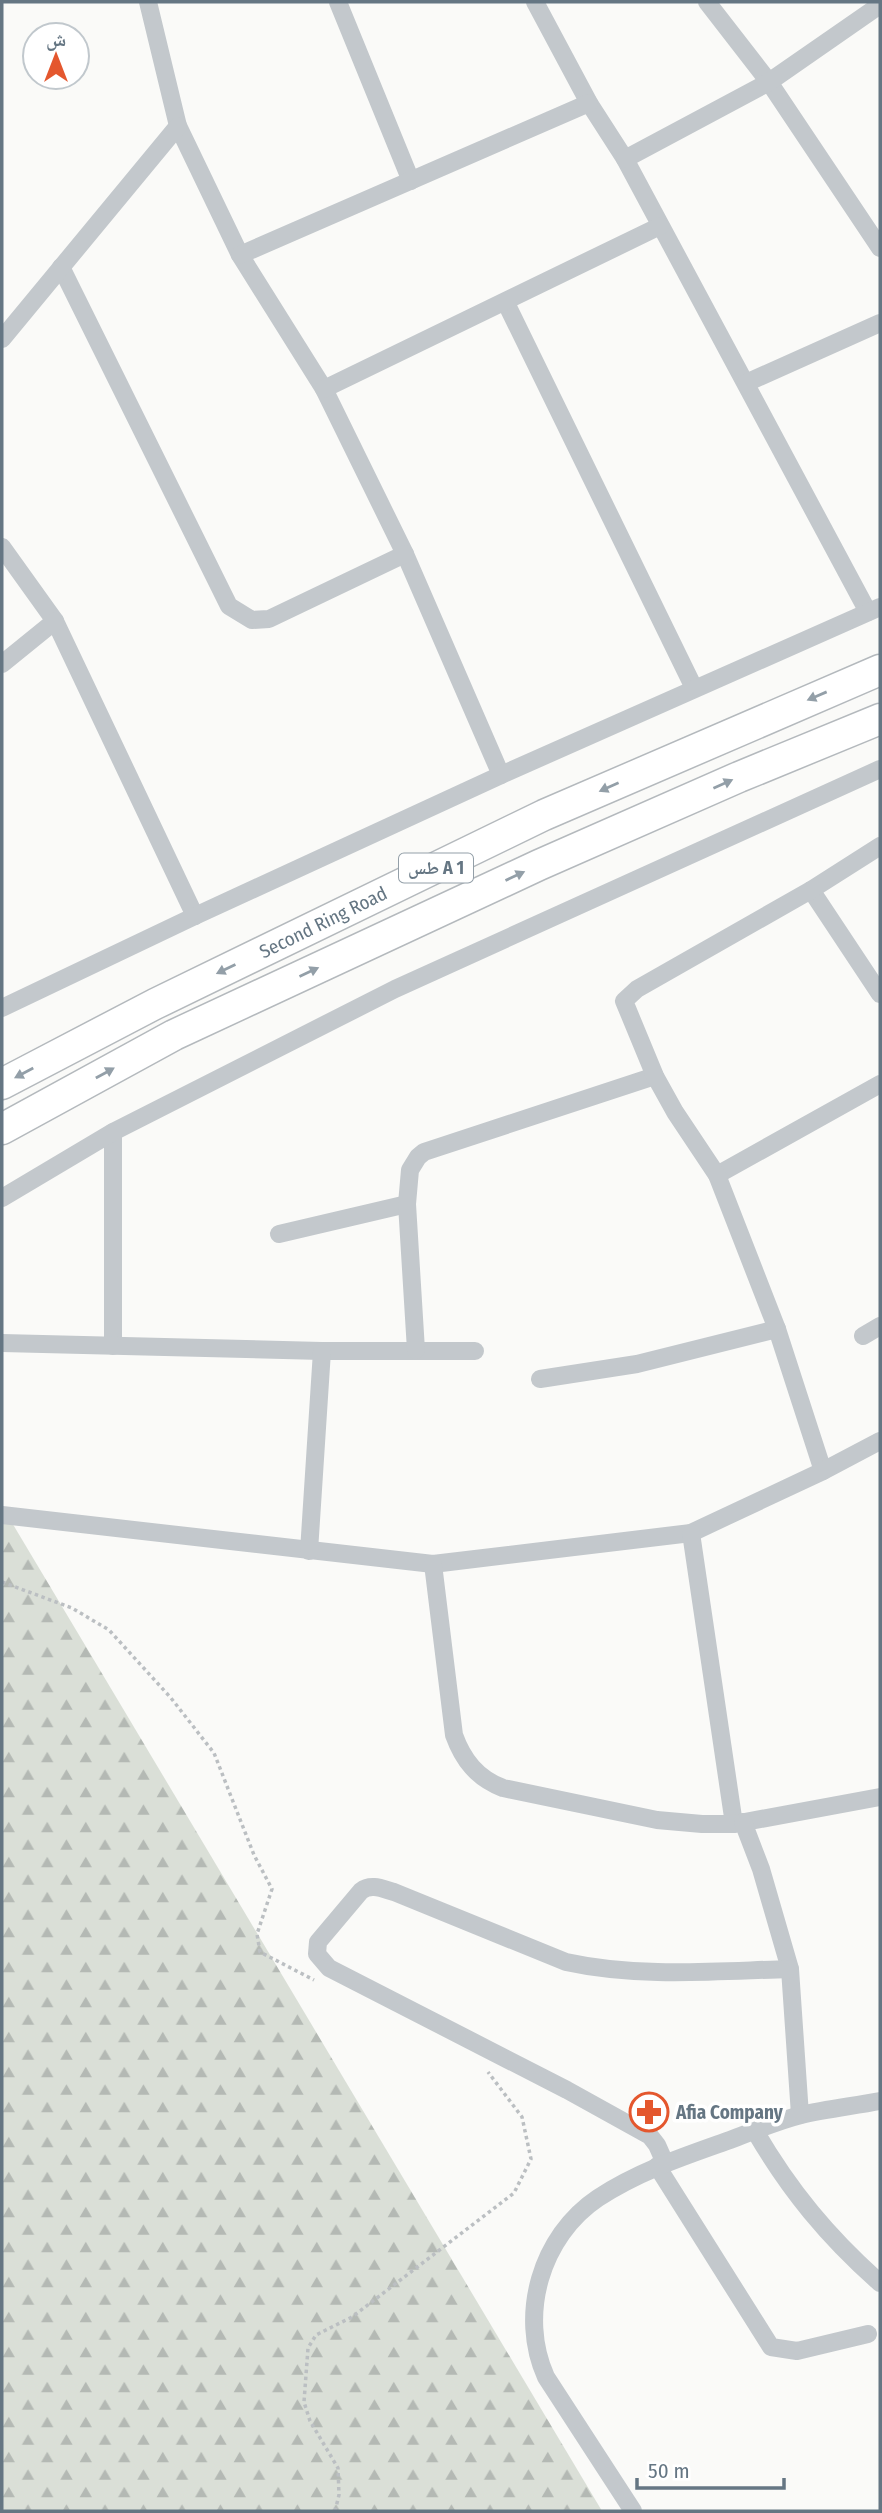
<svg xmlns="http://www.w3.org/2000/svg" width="882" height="2513" viewBox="0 0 882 2513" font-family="'Fira Sans Condensed','Noto Naskh Arabic',sans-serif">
<defs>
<pattern id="forest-firs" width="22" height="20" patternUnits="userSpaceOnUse" patternTransform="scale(1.75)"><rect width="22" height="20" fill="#dadfd7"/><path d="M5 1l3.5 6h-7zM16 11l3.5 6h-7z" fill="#b4b9b4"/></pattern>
</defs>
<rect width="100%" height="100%" fill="#fafaf8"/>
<polygon fill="url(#forest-firs)" points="2,1506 602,2511 2,2511"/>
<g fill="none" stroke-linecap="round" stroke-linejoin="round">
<defs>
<g id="trunk">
<polyline points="2,1084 155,1004 544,815 880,670"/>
<polyline points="2,1129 174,1035 539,865 739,777 880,719"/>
</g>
</defs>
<use href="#trunk" stroke="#b4b9bd" stroke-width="33"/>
<g stroke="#bbbfc2" stroke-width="3.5" stroke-dasharray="3.5 3.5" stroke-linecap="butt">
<polyline points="2,1582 72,1608 109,1630 171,1698 214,1753 254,1855 272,1889 257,1934 260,1952 314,1980"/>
<polyline points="335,2511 339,2495 338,2468 310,2421 304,2402 308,2348 316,2335 352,2317 514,2193 531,2159 522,2117 488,2072"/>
</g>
<g stroke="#c3c8cc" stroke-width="18">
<polyline points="148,2 178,126 240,255 324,389 405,554 501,775"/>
<polyline points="338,2 411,181"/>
<polyline points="535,2 589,103 625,159 868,612"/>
<polyline points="707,2 769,82 880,248"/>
<polyline points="625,159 769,82 880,5"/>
<polyline points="240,255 589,103"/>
<polyline points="61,267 229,606 252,620 269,619 405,554"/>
<polyline points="506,303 694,688"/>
<polyline points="2,339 178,126"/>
<polyline points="746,383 880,323"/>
<polyline points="324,389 660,226"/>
<polyline points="2,547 55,621 195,916"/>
<polyline points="2,664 55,621"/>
<polyline points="811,890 880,994"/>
<polyline points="2,1008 195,916 501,775 880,607"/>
<polyline points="113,1132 113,1346"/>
<polyline points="717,1175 880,1084"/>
<polyline points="2,1198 113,1132 395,989 880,769"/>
<polyline points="279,1234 407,1204"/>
<polyline points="863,1336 880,1326"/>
<polyline points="2,1343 322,1351 475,1351"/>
<polyline points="416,1350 407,1204 410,1170 418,1157 424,1152 655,1076"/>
<polyline points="540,1379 637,1364 777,1329"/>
<polyline points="823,1471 777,1329 717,1175 675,1112 655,1076 624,1001 637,989 811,890 880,846"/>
<polyline points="2,1515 433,1564 691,1533 823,1471 880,1441"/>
<polyline points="691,1533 734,1824"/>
<polyline points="309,1551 322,1351"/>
<path d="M 433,1564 L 454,1735 C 463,1760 477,1778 503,1788 L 657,1820 L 702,1824 L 734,1824 L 880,1797"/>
<polyline points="743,1822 761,1869 790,1969 800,2115"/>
<path d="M 755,2131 C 790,2191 828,2237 880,2283"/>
<path d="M 665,2163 L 657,2145 L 650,2136 L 567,2090 L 329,1968 L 317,1954 L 318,1942 L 361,1891 C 371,1883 383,1889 394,1892 L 566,1962 C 639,1978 716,1971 790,1969"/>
<polyline points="657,2166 771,2347 797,2351 868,2334"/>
<path d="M 633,2511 L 546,2377 C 518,2315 541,2236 598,2198 C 639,2171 685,2156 730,2140 C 754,2131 777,2121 801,2115 C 827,2109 854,2106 880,2101"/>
</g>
<use href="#trunk" stroke="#fff" stroke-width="30"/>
</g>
<defs><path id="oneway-solid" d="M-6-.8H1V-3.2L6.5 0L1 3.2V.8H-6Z" transform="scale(1.75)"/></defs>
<g fill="#939fa8">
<use href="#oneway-solid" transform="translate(817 696) rotate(157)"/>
<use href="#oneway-solid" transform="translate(723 784) rotate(-24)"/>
<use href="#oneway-solid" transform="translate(609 787) rotate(156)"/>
<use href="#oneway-solid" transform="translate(515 876) rotate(-25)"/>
<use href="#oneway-solid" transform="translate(226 969) rotate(154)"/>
<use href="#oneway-solid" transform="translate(309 972) rotate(-25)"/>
<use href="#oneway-solid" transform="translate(24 1073) rotate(152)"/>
<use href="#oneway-solid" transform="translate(105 1073) rotate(-29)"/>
</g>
<defs>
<symbol id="pharmacy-ring" viewBox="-11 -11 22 22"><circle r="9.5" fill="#fff" stroke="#e4572e" stroke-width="1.5"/><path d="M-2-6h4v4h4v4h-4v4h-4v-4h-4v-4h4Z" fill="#e4572e"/></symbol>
</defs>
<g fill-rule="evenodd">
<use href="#pharmacy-ring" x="627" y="2090" width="44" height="44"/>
</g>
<g text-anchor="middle" stroke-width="7" stroke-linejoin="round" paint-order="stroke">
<rect fill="#fff" stroke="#939fa8" stroke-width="2" x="399" y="853.5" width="74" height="29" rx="5"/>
<g font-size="18" font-weight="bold" fill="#657683">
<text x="436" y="874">طس A 1</text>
</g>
<g font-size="19" fill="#657683" stroke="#fff">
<text transform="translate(323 922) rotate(-26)" y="7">Second Ring Road</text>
</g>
<g font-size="19" font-weight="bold" fill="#657683" stroke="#fff" text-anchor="start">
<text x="676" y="2119">Afia Company</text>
</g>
</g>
<rect width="882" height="2513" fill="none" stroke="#657683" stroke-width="7"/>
<g transform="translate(56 56)"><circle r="33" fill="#ffffff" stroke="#c1c8cd" stroke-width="2"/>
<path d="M0-5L12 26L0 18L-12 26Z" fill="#e4572e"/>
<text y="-10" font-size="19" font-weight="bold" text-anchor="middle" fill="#657683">ش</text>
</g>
<path d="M637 2478v10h147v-10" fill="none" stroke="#657683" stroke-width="3.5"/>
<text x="648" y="2478" font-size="21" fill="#657683" stroke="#ffffff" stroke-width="5" paint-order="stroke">50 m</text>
</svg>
